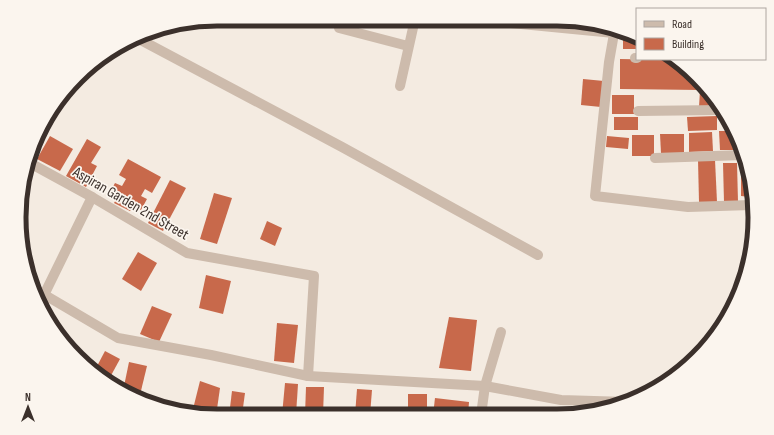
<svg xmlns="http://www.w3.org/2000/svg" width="774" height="435" viewBox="0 0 774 435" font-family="'Sofia Sans Condensed',sans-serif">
<rect width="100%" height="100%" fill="#f4ebe1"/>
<g fill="#c8694b">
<polygon points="623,31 637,37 637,49 623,49"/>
<polygon points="620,59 672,60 714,97 714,107 699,107 700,90 620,89"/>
<polygon points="583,79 604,81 601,107 581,105"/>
<rect x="612" y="95" width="22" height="19"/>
<polygon points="717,116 717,130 688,131 687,117"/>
<rect x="614" y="117" width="24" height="13"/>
<polygon points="724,118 730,128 725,128"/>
<polygon points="719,131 731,131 740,150 720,150"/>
<polygon points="712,132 713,151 689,152 689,133"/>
<polygon points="660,134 684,134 684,153 661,153"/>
<rect x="632" y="135" width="22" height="21"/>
<polygon points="50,136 73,149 60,171 37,159"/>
<polygon points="607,136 629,138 628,149 606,147"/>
<polygon points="87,139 101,147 91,163 97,166 86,187 66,176"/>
<polygon points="128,159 161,177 152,193 145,189 141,196 147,199 141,210 133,206 130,211 114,203 117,198 109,194 115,183 122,186 126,179 119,175"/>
<polygon points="698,160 715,160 717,202 699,202"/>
<polygon points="741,161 745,161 748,166 750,197 741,196"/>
<polygon points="723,163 737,163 738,202 724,202"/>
<polygon points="170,180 186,188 163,231 148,223"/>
<polygon points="214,193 232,198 217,244 200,239"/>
<polygon points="267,221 282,228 275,246 260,239"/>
<polygon points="20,235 29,241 24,249"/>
<polygon points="138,252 157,263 141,291 122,279"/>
<polygon points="206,275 231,281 223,314 199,308"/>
<polygon points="152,306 172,314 159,342 140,334"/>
<polygon points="449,317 477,320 471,371 439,368"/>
<polygon points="277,323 298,325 294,363 274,361"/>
<polygon points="105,351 120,359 108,381 95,370"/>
<polygon points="129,362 147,366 139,399 123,391"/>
<polygon points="200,381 220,388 216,416 205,416 192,413"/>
<polygon points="285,383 298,384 296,415 282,415"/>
<polygon points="306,387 324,387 323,415 305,415"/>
<polygon points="357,389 372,390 370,415 355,415"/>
<polygon points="232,391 245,393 242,415 229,416"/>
<rect x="408" y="394" width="19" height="21"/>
<polygon points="435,398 469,402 468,415 433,415"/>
</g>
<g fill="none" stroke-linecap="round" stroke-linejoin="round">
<g stroke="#cdbbac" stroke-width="10">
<polyline points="469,19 614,33"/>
<polyline points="339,28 408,46"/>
<polyline points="615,28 609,62 595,196 688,207 751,205"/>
<polyline points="137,38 342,147 538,255"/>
<polyline points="635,58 637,58"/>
<polyline points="400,86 415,19"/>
<polyline points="638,111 721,110"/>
<polyline points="655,158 743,155"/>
<polyline points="28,162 92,197 187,253 314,276 308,376"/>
<polyline points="33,288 118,338 211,355 308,376 485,386 561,400 627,402"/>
<polyline points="44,295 92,197"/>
<polyline points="481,415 485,386 501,332"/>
</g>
</g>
<g text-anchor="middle" stroke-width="3.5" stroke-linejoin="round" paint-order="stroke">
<g font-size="15" fill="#3b302b" stroke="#fbf5ee">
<text transform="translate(131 203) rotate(30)" y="5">Aspiran Garden 2nd Street</text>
</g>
</g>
<path d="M0 0H774V435H0ZM217 26H557A191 191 0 0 1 748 217V218A191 191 0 0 1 557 409H217A191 191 0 0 1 26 218V217A191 191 0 0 1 217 26Z" fill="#fbf5ee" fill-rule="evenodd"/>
<path fill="none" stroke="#3b302b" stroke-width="5" d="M217 26H557A191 191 0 0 1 748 217V218A191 191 0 0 1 557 409H217A191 191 0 0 1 26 218V217A191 191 0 0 1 217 26Z"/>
<rect x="636" y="8" width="130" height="52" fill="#fbf5ee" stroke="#aea6a0"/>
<rect x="644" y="21" width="20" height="6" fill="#cdbbac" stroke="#aea6a0"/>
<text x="672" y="28" font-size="12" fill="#3b302b">Road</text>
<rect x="644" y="38" width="20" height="12" fill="#c8694b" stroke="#aea6a0"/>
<text x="672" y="48" font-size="12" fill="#3b302b">Building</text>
<g transform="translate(28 407)" stroke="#fbf5ee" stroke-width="3" paint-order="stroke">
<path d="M0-3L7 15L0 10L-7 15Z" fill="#3b302b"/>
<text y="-6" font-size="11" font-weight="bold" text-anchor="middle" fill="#3b302b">N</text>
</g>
</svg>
